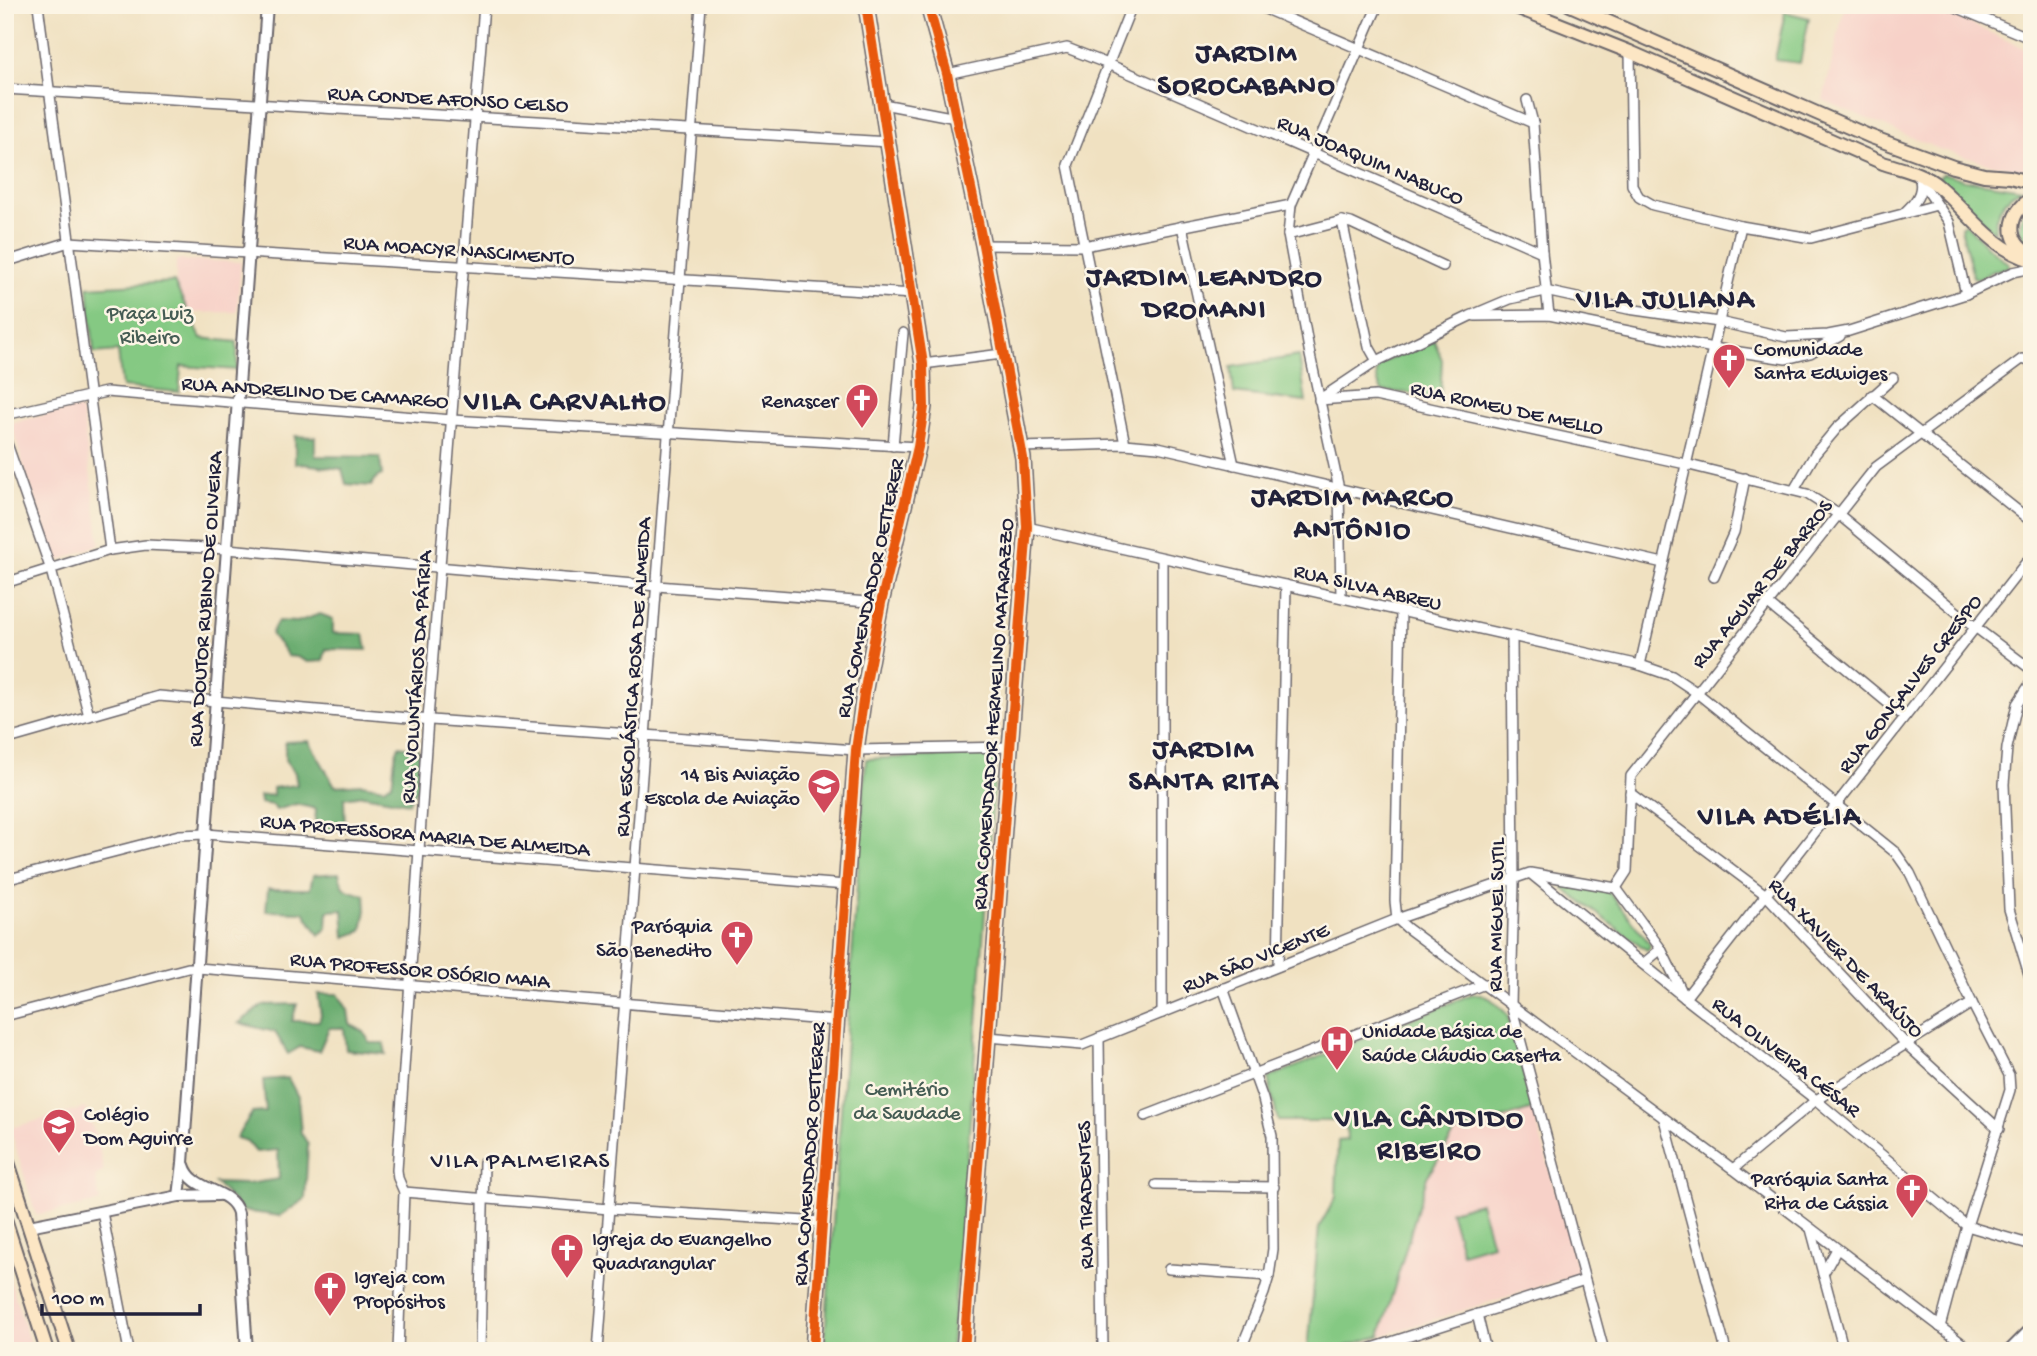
<svg xmlns="http://www.w3.org/2000/svg" width="2037" height="1356" viewBox="0 0 2037 1356" font-family="'Gochi Hand',sans-serif">
<rect width="100%" height="100%" fill="#fcf5e5"/>
<filter id="ink" filterUnits="userSpaceOnUse"><feTurbulence type="fractalNoise" baseFrequency=".0143" numOctaves="2"/><feDisplacementMap in="SourceGraphic" scale="14" xChannelSelector="R" yChannelSelector="G"/><feConvolveMatrix kernelMatrix="1 2 1 2 8 2 1 2 1" color-interpolation-filters="sRGB"/></filter>
<filter id="wash" filterUnits="userSpaceOnUse"><feTurbulence type="fractalNoise" baseFrequency=".00686" numOctaves="4" result="noise"/><feDisplacementMap in="SourceGraphic" scale="28" xChannelSelector="R" yChannelSelector="G"/><feGaussianBlur stdDeviation="1.57" result="paint"/><feColorMatrix in="noise" values="0 0 0 0 0 0 0 0 0 0 0 0 0 0 0 0 0 1.4 0 .05"/><feComposite in="paint" operator="in"/></filter>
<g filter="url(#wash)">
<rect width="100%" height="100%" fill="#f0e1c1"/>
<g fill="#f7d1c8">
<polygon points="1845,5 1930,5 2032,52 2032,172 1983,162 1939,149 1823,100"/>
<polygon points="176,260 241,262 237,312 176,313"/>
<polygon points="78,408 82,412 100,544 59,561 55,558 22,461 12,425 14,422"/>
<polygon points="85,1108 97,1139 104,1171 95,1176 100,1202 36,1215 10,1128"/>
<polygon points="1533,1109 1578,1273 1573,1276 1381,1336 1427,1177 1440,1159 1455,1133"/>
<polygon points="5,1264 32,1351 5,1351"/>
</g>
<g fill="#85c983" stroke="#54765f" stroke-width="2">
<polygon points="1785,12 1809,18 1800,63 1775,60"/>
<path d="M 1943,173 L 1965,180 L 2022,189 C 2005,197 1993,213 1995,233 L 1957,195 L 1938,182 L 1937,179 Z"/>
<polygon points="2032,204 2032,246 2026,242 2019,229 2023,213"/>
<polygon points="1965,223 1989,248 2009,264 2008,267 1991,272 1979,279 1973,277 1961,227"/>
<polygon points="174,282 201,338 237,342 237,370 181,366 179,392 122,387 118,351 94,353 88,287"/>
<path d="M 1434,340 L 1442,360 L 1440,401 L 1409,393 L 1382,391 C 1376,380 1374,373 1381,363 Z"/>
<polygon points="1299,356 1306,402 1234,393 1231,367"/>
<polygon points="993,754 996,758 971,1108 951,1351 824,1351 866,759"/>
<polygon points="1569,883 1608,891 1650,944 1649,949 1647,950 1565,890 1564,887"/>
<polygon points="1472,994 1483,995 1491,999 1507,1014 1533,1109 1455,1133 1427,1177 1380,1336 1330,1351 1308,1351 1319,1227 1336,1197 1338,1141 1347,1140 1346,1121 1278,1121 1268,1078"/>
<polygon points="1480,1203 1492,1244 1462,1253 1450,1211"/>
</g>
<g fill="#6cad71" stroke="#476856" stroke-width="2">
<polygon points="295,436 315,437 315,456 380,457 382,475 377,477 371,486 346,484 342,469 295,463"/>
<path d="M 320,614 L 333,619 L 333,633 L 364,634 L 367,650 L 326,649 L 323,661 L 308,662 L 297,657 L 287,656 C 284,646 275,643 271,633 L 278,621 L 297,622 Z"/>
<path d="M 309,741 L 335,786 L 362,784 L 384,788 L 392,783 C 395,769 392,760 399,746 L 418,749 L 424,778 L 408,803 L 363,795 L 344,798 L 345,831 L 315,826 L 316,809 L 296,804 L 276,810 L 273,805 L 260,803 L 259,796 L 273,795 L 273,788 L 297,785 L 295,773 L 285,760 L 285,742 Z"/>
<path d="M 339,873 C 343,892 347,891 365,895 L 366,910 L 362,931 L 345,937 L 343,910 L 328,911 L 327,928 L 319,935 L 304,912 L 266,911 L 268,889 L 310,889 L 313,875 Z"/>
<polygon points="318,994 338,994 348,1010 350,1024 364,1032 370,1043 384,1043 386,1054 346,1050 344,1028 329,1028 319,1051 300,1047 288,1054 275,1032 239,1023 263,1005 297,1004 292,1021 319,1021 321,1015"/>
<polygon points="288,1078 298,1097 301,1133 308,1144 305,1199 280,1216 243,1211 215,1183 247,1184 279,1179 278,1150 256,1152 247,1141 236,1138 252,1113 266,1112 263,1080"/>
</g>
</g>
<g filter="url(#ink)">
<g fill="none" stroke-linecap="round" stroke-linejoin="round">
<defs>
<g id="minor">
<polyline points="38,5 110,550"/>
<polyline points="1256,5 1533,123"/>
<polyline points="1951,5 2032,39"/>
<polyline points="1630,52 1632,185 1639,197 1653,205 1741,226 1811,238 1937,205"/>
<polyline points="947,74 1067,48 1108,64 1542,252"/>
<polyline points="5,89 889,142"/>
<polyline points="1527,100 1533,123 1542,252 1549,315"/>
<polyline points="883,104 956,118"/>
<polyline points="1917,175 1949,222 1966,294"/>
<path d="M 1905,212 C 1915,203 1923,193 1920,180"/>
<polyline points="1342,221 1369,347 1377,361"/>
<polyline points="1182,226 1234,465"/>
<polyline points="1288,235 1342,221 1351,223 1443,266"/>
<polyline points="983,245 1084,246 1291,205"/>
<polyline points="5,262 69,242 913,294"/>
<polyline points="1475,316 1549,315 1713,348 1786,359 1810,353 1840,336"/>
<polyline points="923,364 1002,354"/>
<polyline points="1872,395 2032,522"/>
<polyline points="1320,399 1377,361 1470,316 1510,299 1545,291 1628,309 1719,322 1786,337 1828,335 1849,331 1966,294 2013,272 2032,268"/>
<polyline points="1319,400 1375,396 1681,463 1807,494 1838,514 1975,627 2032,670"/>
<polyline points="5,415 106,392 452,420 918,447"/>
<polyline points="5,438 51,570 89,716"/>
<polyline points="1125,444 1068,165 1132,5"/>
<polyline points="893,446 903,333"/>
<polyline points="1021,447 1125,444 1158,447 1663,563"/>
<polyline points="1794,490 1815,454 1837,428 1893,378"/>
<polyline points="1027,527 1640,665 1672,676 1696,692 1896,853 1910,873 1972,1003 2009,1075 2010,1090 1967,1226 1940,1327"/>
<polyline points="1714,577 1734,532 1745,478"/>
<polyline points="5,583 110,550 146,545 227,549 657,586 881,603"/>
<polyline points="1341,597 1339,489 1310,355 1288,235 1291,205 1378,5"/>
<polyline points="1767,603 1905,717"/>
<polyline points="1512,636 1514,884 1511,1005 1604,1351"/>
<polyline points="1640,665 1741,226"/>
<polyline points="2032,681 2017,704 2007,748 2004,784 2009,909 2032,984"/>
<polyline points="5,740 159,696 431,720 856,750 1010,747"/>
<polyline points="1630,793 1766,895 1905,1043 1999,1129"/>
<polyline points="1531,874 1685,998 1816,1100 1967,1226 2032,1245"/>
<polyline points="5,880 179,835 206,834 846,885"/>
<polyline points="1616,888 1627,871 1631,776 1876,467 2022,359 2032,362"/>
<polyline points="1397,919 1407,928 1733,1169 1972,1351"/>
<polyline points="1397,919 1395,901 1401,611"/>
<polyline points="1643,964 1661,949"/>
<polyline points="1278,966 1286,585"/>
<polyline points="1223,988 1263,1099 1272,1136 1273,1249 1269,1276 1264,1293 1240,1351"/>
<polyline points="1685,998 2032,555"/>
<polyline points="1162,1013 1162,558"/>
<polyline points="5,1016 188,968 198,968 837,1021"/>
<polyline points="988,1037 1082,1045 1397,919 1530,873 1616,888 1661,949 1685,998"/>
<polyline points="1099,1038 1103,1351"/>
<polyline points="1145,1116 1485,984"/>
<polyline points="1664,1119 1726,1351"/>
<polyline points="1733,1169 1816,1100 1972,1003"/>
<polyline points="1156,1185 1274,1187"/>
<polyline points="404,1192 609,1209 822,1222"/>
<polyline points="102,1212 129,1351"/>
<polyline points="1811,1229 1844,1351"/>
<polyline points="1169,1269 1269,1276"/>
<polyline points="1823,1274 1837,1249"/>
<polyline points="1477,1314 1486,1351"/>
<polyline points="398,1351 404,1192 398,1178 397,1170 428,719 484,5"/>
<polyline points="480,1351 484,1162"/>
<polyline points="598,1351 701,5"/>
<polyline points="1363,1351 1585,1280"/>
</g>
<g id="tertiary">
<path d="M 184,1165 C 192,1193 231,1187 238,1213 L 247,1351"/>
<polyline points="179,1196 183,1163 206,834 267,5"/>
<polyline points="29,1226 179,1196 218,1195"/>
<polyline points="2009,1351 2032,1328"/>
</g>
<g id="secondary">
<path d="M 1511,5 L 1630,52 L 1883,163 C 1901,169 1923,173 1938,186 C 1968,211 1992,250 2032,260"/>
<polyline points="1570,5 1869,136 1953,167 1984,175 2010,177 2032,183"/>
<path d="M 2031,255 C 2004,241 2008,213 2032,198"/>
<polyline points="5,1153 69,1351"/>
<polyline points="5,1219 47,1351"/>
</g>
<g id="primary">
<polyline points="928,5 947,74 983,245 1023,458 1027,527 964,1351"/>
<polyline points="813,1351 856,750 864,694 881,603 918,447 924,407 923,364 866,5"/>
</g>
</defs>
<use href="#minor" stroke="#6a656a" stroke-width="12"/>
<use href="#tertiary" stroke="#6a656a" stroke-width="14"/>
<use href="#secondary" stroke="#6a656a" stroke-width="16"/>
<use href="#primary" stroke="#6a656a" stroke-width="18"/>
<use href="#minor" stroke="#fff" stroke-width="9"/>
<use href="#tertiary" stroke="#fff" stroke-width="10"/>
<use href="#secondary" stroke="#fce6c4" stroke-width="12"/>
<use href="#primary" stroke="#f7c06c" stroke-width="14"/>
<defs>
<g id="cycleway">
<polyline points="928,5 947,74 983,245 1023,458 1027,527 964,1351"/>
<polyline points="813,1351 856,750 864,694 881,603 918,447 924,407 923,364 866,5"/>
</g>
</defs>
<use href="#cycleway" stroke="#fcf5e5" stroke-width="15"/>
<use href="#cycleway" stroke="#e8590c" stroke-width="10"/>
</g>
</g>
<defs>
<symbol id="church-pin" viewBox="-11 -11 22 30"><path d="M0 17L-7.5 6A9.5 9.5 0 1 1 7.5 6Z" fill="#d1495b" stroke="#fcf5e5"/><path d="M-1.2-6h2.4v3.5h3.3v2.4h-3.3V6h-2.4V-.1h-3.3v-2.4h3.3Z" fill="#fff"/></symbol>
<symbol id="school-pin" viewBox="-11 -11 22 30"><path d="M0 17L-7.5 6A9.5 9.5 0 1 1 7.5 6Z" fill="#d1495b" stroke="#fcf5e5"/><path d="M0-5L7-2L0 1L-7-2ZM-4 1L0 2.5L4 1V4Q0 6-4 4Z" fill="#fff"/></symbol>
<symbol id="hospital-pin" viewBox="-11 -11 22 30"><path d="M0 17L-7.5 6A9.5 9.5 0 1 1 7.5 6Z" fill="#d1495b" stroke="#fcf5e5"/><path d="M-5-5h3v3.5h4V-5h3V5h-3V1.5h-4V5h-3Z" fill="#fff"/></symbol>
</defs>
<g fill-rule="evenodd">
<use href="#church-pin" x="1710" y="341" width="38" height="52"/>
<use href="#church-pin" x="843" y="381" width="38" height="52"/>
<use href="#school-pin" x="805" y="766" width="38" height="52"/>
<use href="#church-pin" x="718" y="918" width="38" height="52"/>
<use href="#hospital-pin" x="1318" y="1023" width="38" height="52"/>
<use href="#school-pin" x="40" y="1106" width="38" height="52"/>
<use href="#church-pin" x="1893" y="1171" width="38" height="52"/>
<use href="#church-pin" x="548" y="1231" width="38" height="52"/>
<use href="#church-pin" x="311" y="1269" width="38" height="52"/>
</g>
<g text-anchor="middle" stroke-width="5" stroke-linejoin="round" paint-order="stroke">
<g font-size="21" fill="#22223b" stroke="#fcf5e5">
<text transform="translate(448 98) rotate(3)" y="7">RUA CONDE AFONSO CELSO</text>
<text transform="translate(1371 159) rotate(23)" y="7">RUA JOAQUIM NABUCO</text>
<text transform="translate(459 249) rotate(4)" y="7">RUA MOACYR NASCIMENTO</text>
<text transform="translate(315 391) rotate(4)" y="7">RUA ANDRELINO DE CAMARGO</text>
<text transform="translate(1507 407) rotate(12)" y="7">RUA ROMEU DE MELLO</text>
<text transform="translate(1761 583) rotate(-51)" y="7">RUA AGUIAR DE BARROS</text>
<text transform="translate(1368 586) rotate(13)" y="7">RUA SILVA ABREU</text>
<text transform="translate(869 588) rotate(-78)" y="7">RUA COMENDADOR OETTERER</text>
<text transform="translate(204 599) rotate(-86)" y="7">RUA DOUTOR RUBINO DE OLIVEIRA</text>
<text transform="translate(415 677) rotate(-86)" y="7">RUA VOLUNTÁRIOS DA PÁTRIA</text>
<text transform="translate(632 677) rotate(-86)" y="7">RUA ESCOLÁSTICA ROSA DE ALMEIDA</text>
<text transform="translate(1909 683) rotate(-52)" y="7">RUA GONÇALVES CRESPO</text>
<text transform="translate(992 714) rotate(-86)" y="7">RUA COMENDADOR HERMELINO MATARAZZO</text>
<text transform="translate(425 834) rotate(5)" y="7">RUA PROFESSORA MARIA DE ALMEIDA</text>
<text transform="translate(1495 915) rotate(-89)" y="7">RUA MIGUEL SUTIL</text>
<text transform="translate(1255 957) rotate(-22)" y="7">RUA SÃO VICENTE</text>
<text transform="translate(1847 957) rotate(46)" y="7">RUA XAVIER DE ARAÚJO</text>
<text transform="translate(420 969) rotate(5)" y="7">RUA PROFESSOR OSÓRIO MAIA</text>
<text transform="translate(1787 1056) rotate(38)" y="7">RUA OLIVEIRA CÉSAR</text>
<text transform="translate(808 1154) rotate(-86)" y="7">RUA COMENDADOR OETTERER</text>
<text transform="translate(1084 1195) rotate(-91)" y="7">RUA TIRADENTES</text>
</g>
<g font-size="21" fill="#455c54" stroke="#fcf5e5">
<text x="150" y="319">Praça Luiz<tspan x="150" dy="24">Ribeiro</tspan></text>
<text x="907" y="1095">Cemitério<tspan x="907" dy="24">da Saudade</tspan></text>
</g>
<g font-size="21" fill="#22223b" stroke="#fcf5e5" text-anchor="start">
<text x="1754" y="355">Comunidade<tspan x="1754" dy="24">Santa Edwiges</tspan></text>
<text x="838" y="407" text-anchor="end">Renascer</text>
<text x="800" y="780" text-anchor="end">14 Bis Aviação<tspan x="800" dy="24">Escola de Aviação</tspan></text>
<text x="712" y="932" text-anchor="end">Paróquia<tspan x="712" dy="24">São Benedito</tspan></text>
<text x="1362" y="1037">Unidade Básica de<tspan x="1362" dy="24">Saúde Cláudio Caserta</tspan></text>
<text x="84" y="1120">Colégio<tspan x="84" dy="24">Dom Aguirre</tspan></text>
<text x="1888" y="1185" text-anchor="end">Paróquia Santa<tspan x="1888" dy="24">Rita de Cássia</tspan></text>
<text x="592" y="1245">Igreja do Evangelho<tspan x="592" dy="24">Quadrangular</tspan></text>
<text x="354" y="1283">Igreja com<tspan x="354" dy="24">Propósitos</tspan></text>
</g>
<g font-size="23" letter-spacing="2" fill="#22223b" stroke="#fcf5e5">
<text x="521" y="1167">VILA PALMEIRAS</text>
</g>
<g font-size="28" font-weight="bold" letter-spacing="2" fill="#22223b" stroke="#fcf5e5">
<text x="1247" y="61">JARDIM<tspan x="1247" dy="32">SOROCABANO</tspan></text>
<text x="1205" y="285">JARDIM LEANDRO<tspan x="1205" dy="32">DROMANI</tspan></text>
<text x="1666" y="307">VILA JULIANA</text>
<text x="566" y="409">VILA CARVALHO</text>
<text x="1353" y="505">JARDIM MARCO<tspan x="1353" dy="32">ANTÔNIO</tspan></text>
<text x="1204" y="757">JARDIM<tspan x="1204" dy="32">SANTA RITA</tspan></text>
<text x="1780" y="824">VILA ADÉLIA</text>
<text x="1430" y="1126">VILA CÂNDIDO<tspan x="1430" dy="32">RIBEIRO</tspan></text>
</g>
</g>
<rect width="2037" height="1356" fill="none" stroke="#fcf5e5" stroke-width="28"/>
<path d="M42 1304v10h158v-10" fill="none" stroke="#22223b" stroke-width="3.5"/>
<text x="52" y="1304" font-size="21" fill="#22223b" stroke="#fcf5e5" stroke-width="5" paint-order="stroke">100 m</text>
</svg>
